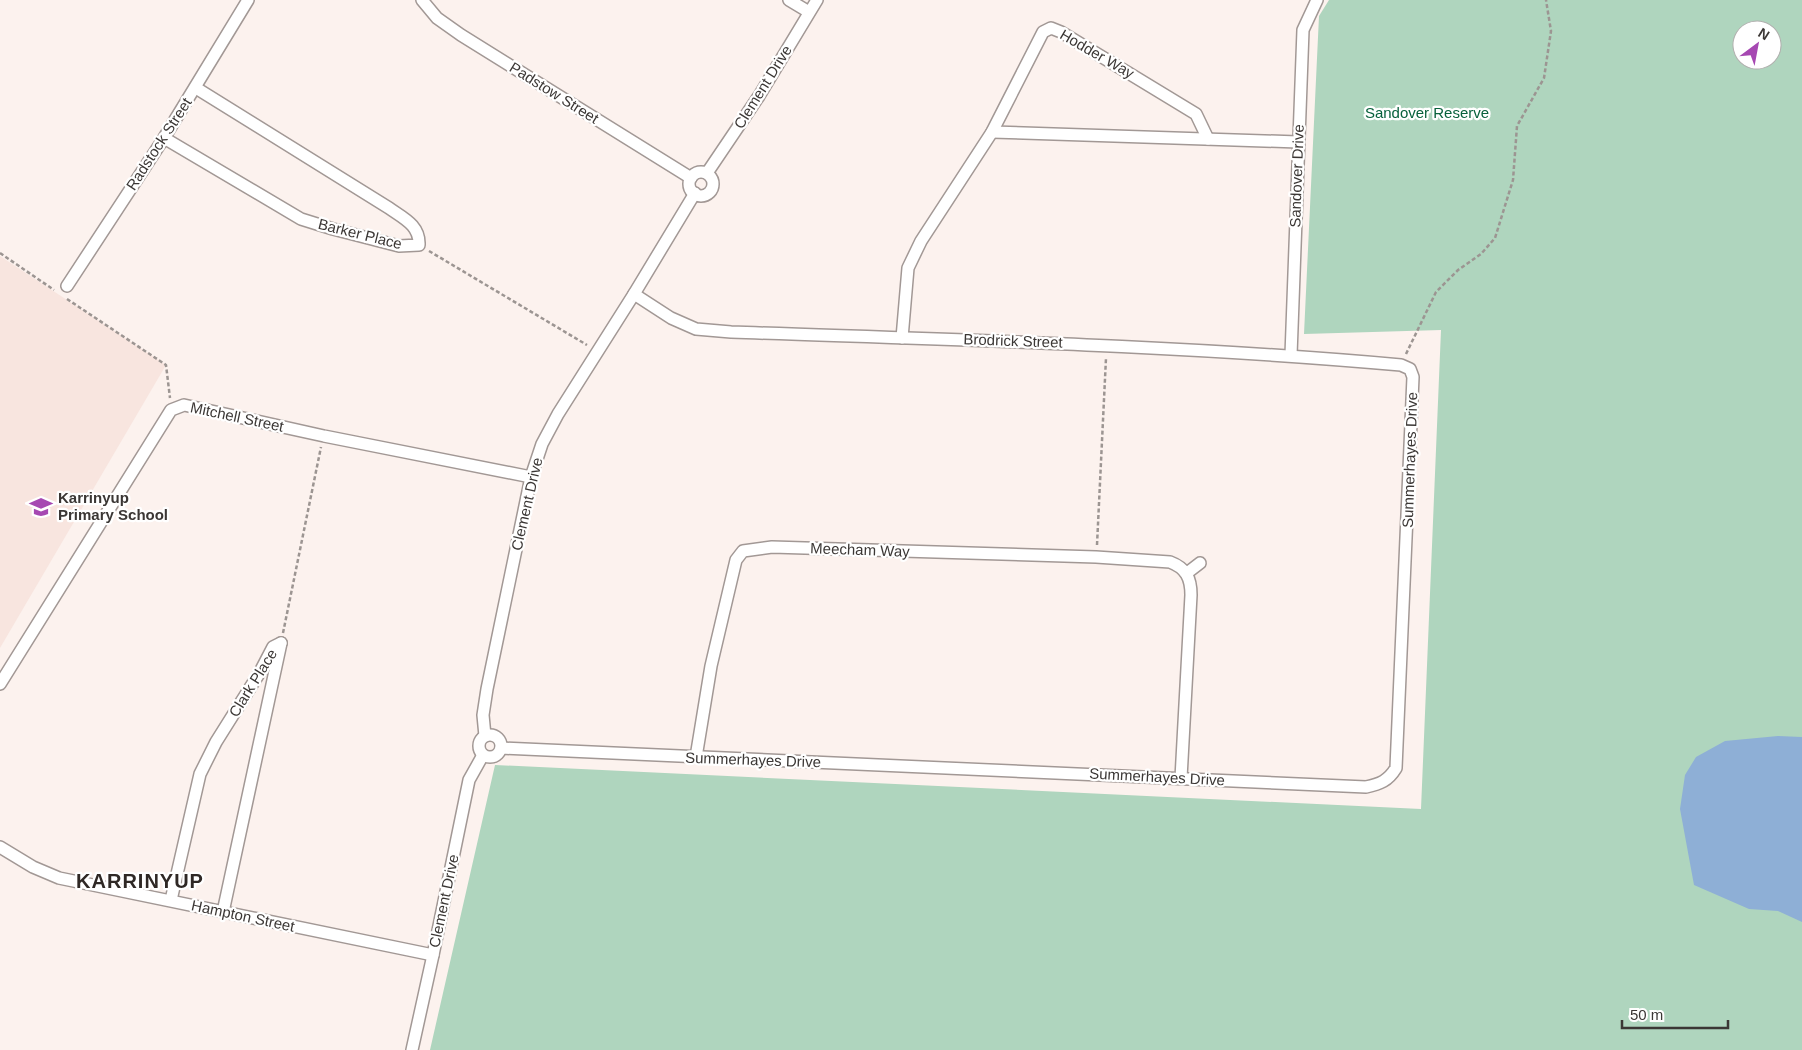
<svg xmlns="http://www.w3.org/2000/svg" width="1802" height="1050" viewBox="0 0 1802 1050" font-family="Arial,sans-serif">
<rect width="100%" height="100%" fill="#fcf2ee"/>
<polygon fill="#f8e5df" points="0,256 166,365 0,648"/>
<path fill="#afd5be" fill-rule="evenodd" d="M 1329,0 L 1802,0 L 1802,1050 L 430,1050 L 495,765 L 1421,809 L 1441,330 L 1304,334 L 1319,16 ZM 1742,30 L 1772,30 L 1772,60 L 1742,60 Z"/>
<polygon fill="#8eafd6" points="1778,736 1802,737 1802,922 1778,911 1749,909 1694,885 1680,809 1685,775 1696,757 1725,741"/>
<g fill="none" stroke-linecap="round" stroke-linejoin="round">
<defs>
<g id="minor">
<polyline points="422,0 437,18 461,35 691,178"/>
<polyline points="789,0 809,12"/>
<polyline points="992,132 1298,142"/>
<path d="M 164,138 L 301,219 L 333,229 L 399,246 L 419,245 C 420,225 403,218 389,208 L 196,88"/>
<circle cx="701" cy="184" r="12"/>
<polyline points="707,173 759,96 817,0"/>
<polyline points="67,286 164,138 248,0"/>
<polyline points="902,338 908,268 921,241 992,132 1043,32 1051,28 1061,32 1196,114 1208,139"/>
<polyline points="1291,355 1303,30 1317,0"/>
<polyline points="1187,573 1200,563"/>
<polyline points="0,684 171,410 184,405 324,436 531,477"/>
<circle cx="490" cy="746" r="11"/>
<polyline points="485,736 483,715 487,689 531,477 542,444 558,414 634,294 695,193"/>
<path d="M 501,748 L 1366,787 C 1380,784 1388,781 1396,768 L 1413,377 L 1410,369 L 1401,365 C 1178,345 955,340 731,332 L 696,329 L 671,318 L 634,294"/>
<path d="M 696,757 L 711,666 L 736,560 L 743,551 L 772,547 L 1096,557 L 1170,562 C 1186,568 1191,578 1191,595 L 1181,778"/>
<polyline points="0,847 33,867 59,878 433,955"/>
<polyline points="171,900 200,774 216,742 260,672 273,647 281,643"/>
<polyline points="223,912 281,643"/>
<polyline points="412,1050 433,955 469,780 483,755"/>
</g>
</defs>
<use href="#minor" stroke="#a29895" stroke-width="14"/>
<g stroke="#9c9592" stroke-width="2.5" stroke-dasharray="4 2.5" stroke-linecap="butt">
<polyline points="429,251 587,345"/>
<polyline points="0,253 54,290"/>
<polyline points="67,299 166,365 170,398"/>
<polyline points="1406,354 1436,292 1458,270 1481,254 1495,238 1513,180 1517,126 1544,78 1551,31 1546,0"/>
<polyline points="1097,545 1106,358"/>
<polyline points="283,633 321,447"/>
</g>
<use href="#minor" stroke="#fff" stroke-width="11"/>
</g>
<defs>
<symbol id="school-bare" viewBox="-9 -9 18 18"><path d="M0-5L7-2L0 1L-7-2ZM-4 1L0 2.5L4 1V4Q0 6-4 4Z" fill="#a648b2" stroke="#fff" stroke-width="2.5" paint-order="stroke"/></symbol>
</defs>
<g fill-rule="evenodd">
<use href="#school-bare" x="25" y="491" width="32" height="32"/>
</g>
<g text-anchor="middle" stroke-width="4.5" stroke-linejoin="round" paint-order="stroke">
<g font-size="15" fill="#3b3735" stroke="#fff">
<text transform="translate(1097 54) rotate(30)" y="5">Hodder Way</text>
<text transform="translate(763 87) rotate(-58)" y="5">Clement Drive</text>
<text transform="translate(554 93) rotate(32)" y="5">Padstow Street</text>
<text transform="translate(159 144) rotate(-57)" y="5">Radstock Street</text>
<text transform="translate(1297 176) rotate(-88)" y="5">Sandover Drive</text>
<text transform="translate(360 234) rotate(14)" y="5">Barker Place</text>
<text transform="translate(1013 341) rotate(2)" y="5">Brodrick Street</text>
<text transform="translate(237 417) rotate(12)" y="5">Mitchell Street</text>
<text transform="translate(1410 460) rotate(-88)" y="5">Summerhayes Drive</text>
<text transform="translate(527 504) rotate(-77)" y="5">Clement Drive</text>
<text transform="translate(860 550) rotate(2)" y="5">Meecham Way</text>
<text transform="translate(253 683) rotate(-58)" y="5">Clark Place</text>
<text transform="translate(753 760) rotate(2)" y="5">Summerhayes Drive</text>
<text transform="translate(1157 777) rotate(3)" y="5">Summerhayes Drive</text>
<text transform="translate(444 901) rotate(-78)" y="5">Clement Drive</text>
<text transform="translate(243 916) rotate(12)" y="5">Hampton Street</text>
</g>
<g font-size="15" fill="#08613c" stroke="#fff">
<text x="1427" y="118">Sandover Reserve</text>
</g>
<g font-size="15" font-weight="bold" fill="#3b3735" stroke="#fff" text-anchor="start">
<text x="58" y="503">Karrinyup<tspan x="58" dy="17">Primary School</tspan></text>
</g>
<g font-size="20" font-weight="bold" letter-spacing="1" fill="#2f2825" stroke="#fff">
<text x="140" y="888">KARRINYUP</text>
</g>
</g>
<g transform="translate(1757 45) rotate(32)"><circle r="24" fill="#ffffff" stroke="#b1afae"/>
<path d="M0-4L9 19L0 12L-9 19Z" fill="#a648b2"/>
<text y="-8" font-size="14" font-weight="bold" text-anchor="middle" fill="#3b3735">N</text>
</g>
<path d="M1622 1020v8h106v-8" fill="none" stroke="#3b3735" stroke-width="2.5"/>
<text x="1630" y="1020" font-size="15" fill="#3b3735" stroke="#ffffff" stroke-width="4" paint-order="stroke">50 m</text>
</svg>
